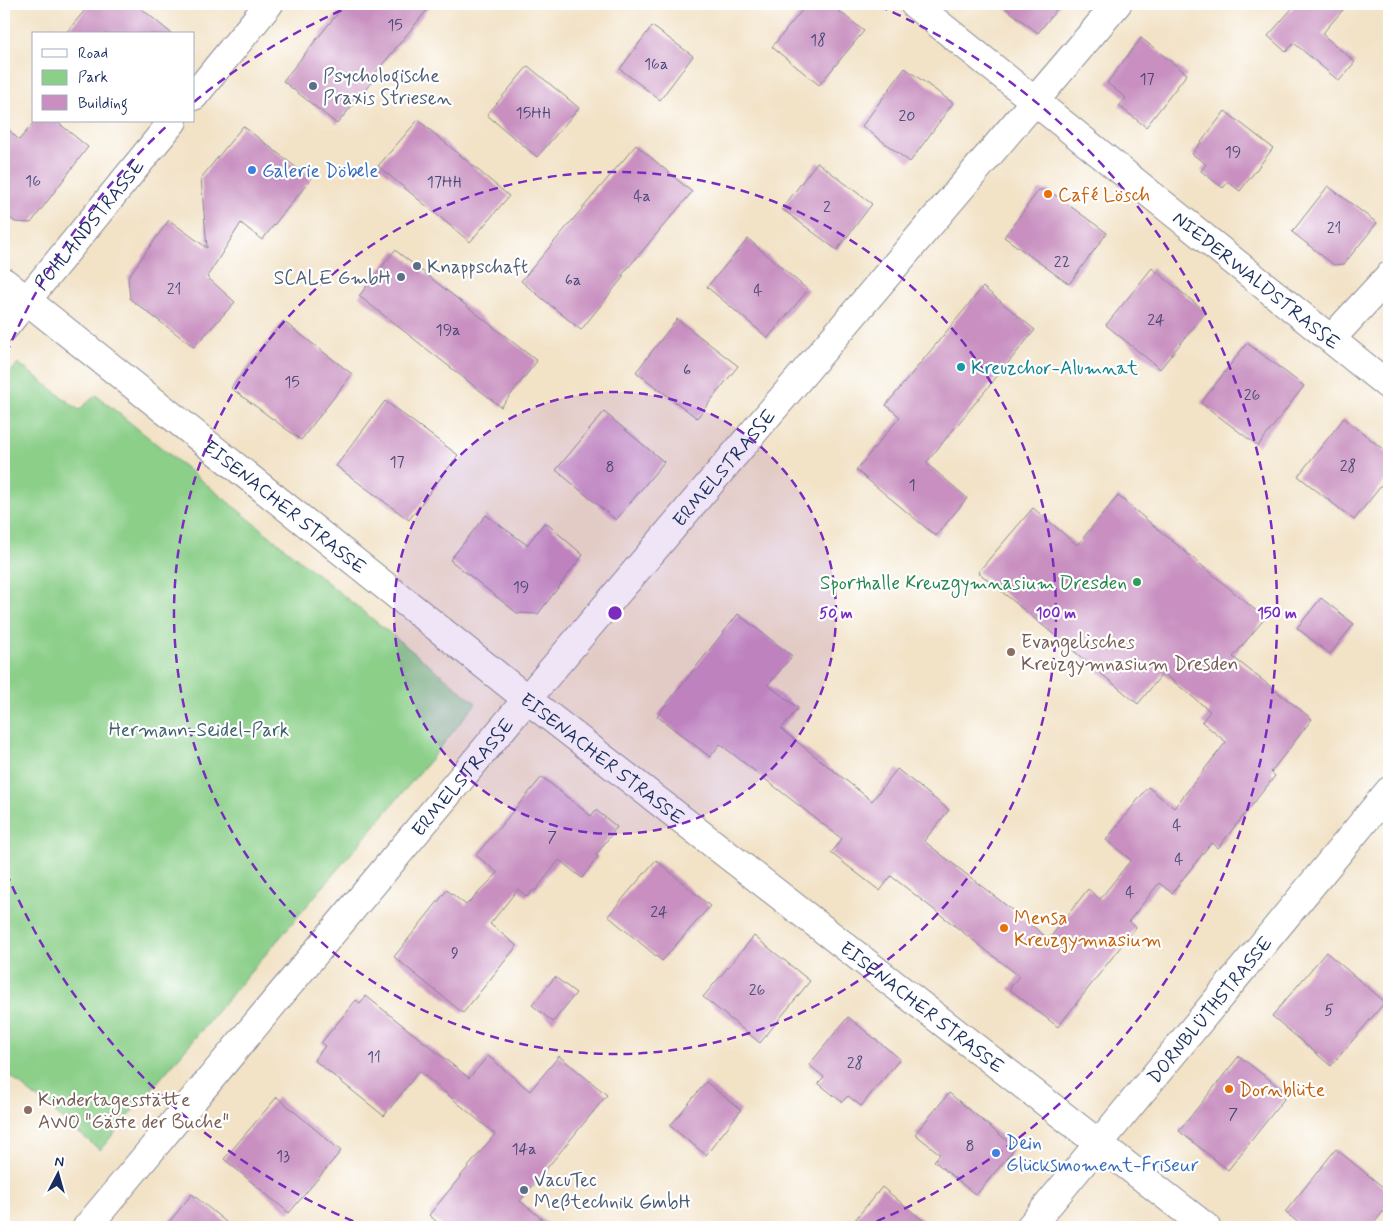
<svg xmlns="http://www.w3.org/2000/svg" width="1393" height="1231" viewBox="0 0 1393 1231" font-family="Mynerve,sans-serif">
<rect width="100%" height="100%" fill="#fff"/>
<filter id="ink" filterUnits="userSpaceOnUse"><feTurbulence type="fractalNoise" baseFrequency=".02" numOctaves="2"/><feDisplacementMap in="SourceGraphic" scale="10" xChannelSelector="R" yChannelSelector="G"/><feConvolveMatrix kernelMatrix="1 2 1 2 8 2 1 2 1" color-interpolation-filters="sRGB"/></filter>
<filter id="wash" filterUnits="userSpaceOnUse"><feTurbulence type="fractalNoise" baseFrequency=".0096" numOctaves="4" result="noise"/><feDisplacementMap in="SourceGraphic" scale="20" xChannelSelector="R" yChannelSelector="G"/><feGaussianBlur stdDeviation="1.12" result="paint"/><feColorMatrix in="noise" values="0 0 0 0 0 0 0 0 0 0 0 0 0 0 0 0 0 1.4 0 .05"/><feComposite in="paint" operator="in"/></filter>
<g filter="url(#wash)">
<rect width="100%" height="100%" fill="#f2e2c6"/>
<polygon fill="#8bcf89" stroke="#537f74" points="18,363 79,410 96,395 476,703 431,759 100,1150 4,1071 4,381"/>
<g id="blocks">
<g fill="#c88fc0">
<polygon points="90,4 136,4 172,34 65,34"/>
<polygon points="345,4 432,4 373,76 375,78 337,124 283,81"/>
<polygon points="807,4 830,4 864,31 819,85 772,47"/>
<polygon points="1000,4 1061,4 1038,33"/>
<polygon points="1296,4 1348,4 1322,34 1355,62 1339,81 1294,43 1286,52 1268,36"/>
<polygon points="652,26 693,56 660,100 620,69"/>
<polygon points="1141,38 1187,74 1146,127 1119,106 1126,98 1107,83"/>
<polygon points="528,66 579,108 537,157 487,115"/>
<polygon points="905,68 953,103 910,162 862,126"/>
<polygon points="1225,111 1273,148 1240,191 1228,182 1223,188 1201,171 1206,164 1192,154"/>
<polygon points="418,120 509,196 470,242 378,166"/>
<polygon points="35,121 56,121 88,147 31,223 15,222 4,213 4,125 19,140"/>
<polygon points="243,126 311,179 262,240 241,223 207,277 235,302 194,347 130,299 128,277 169,220 207,248 201,178"/>
<polygon points="636,145 692,192 622,275 624,276 581,330 521,281"/>
<polygon points="817,162 872,204 837,250 782,209"/>
<polygon points="1328,186 1377,223 1344,264 1334,265 1292,232"/>
<polygon points="1039,190 1048,190 1107,233 1069,284 1004,237"/>
<polygon points="748,239 808,290 768,338 707,287"/>
<polygon points="395,250 537,361 501,407 359,296"/>
<polygon points="1152,268 1206,312 1160,369 1106,325"/>
<polygon points="983,287 1035,330 926,463 967,498 936,536 856,470 900,417 886,405"/>
<polygon points="677,319 738,366 697,418 636,372"/>
<polygon points="283,321 352,374 301,440 231,388"/>
<polygon points="1247,343 1304,386 1258,446 1201,403"/>
<polygon points="385,401 458,455 409,520 336,466"/>
<polygon points="604,412 664,462 616,520 556,470"/>
<polygon points="1344,418 1389,454 1389,476 1354,520 1298,476"/>
<polygon points="1118,496 1265,618 1233,657 1312,719 1271,772 1275,776 1218,848 1211,843 1172,893 1159,883 1129,921 1136,927 1058,1027 1009,989 1019,976 891,876 880,891 831,853 842,839 720,744 710,757 657,716 738,614 792,656 768,685 798,708 781,729 872,801 897,769 949,810 924,841 1049,939 1088,889 1100,899 1131,860 1106,840 1148,787 1174,808 1226,742 1202,722 1210,711 1163,673 1138,704 978,572 1033,508 1077,545"/>
<polygon points="486,515 527,545 545,522 583,555 538,614 517,613 450,560"/>
<polygon points="1321,598 1354,624 1330,654 1297,628"/>
<polygon points="542,777 591,816 596,810 617,827 596,855 598,857 582,878 559,860 536,890 532,891 527,897 518,889 490,924 517,946 463,1013 394,957 447,890 466,905 498,873 476,855"/>
<polygon points="656,860 710,906 662,961 608,916"/>
<polygon points="754,936 810,981 760,1043 703,997"/>
<polygon points="1326,952 1385,1002 1331,1066 1272,1016"/>
<polygon points="555,977 576,993 553,1022 532,1005"/>
<polygon points="366,996 469,1078 488,1056 530,1091 559,1056 607,1095 520,1201 552,1227 443,1227 429,1215 495,1134 419,1071 384,1116 314,1060 325,1046 321,1043 356,1000 360,1003"/>
<polygon points="848,1017 900,1059 861,1106 848,1096 842,1102 818,1083 824,1077 809,1065"/>
<polygon points="1239,1056 1288,1094 1228,1170 1179,1131"/>
<polygon points="706,1082 741,1110 706,1155 670,1126"/>
<polygon points="949,1093 1010,1143 1012,1152 976,1195 934,1161 940,1154 915,1134"/>
<polygon points="277,1097 341,1151 289,1213 224,1159"/>
<polygon points="1336,1149 1389,1192 1389,1204 1371,1227 1304,1227 1285,1212"/>
<polygon points="882,1187 931,1227 849,1227"/>
<polygon points="192,1194 232,1227 165,1227"/>
</g>
</g>
</g>
<g filter="url(#ink)">
<use href="#blocks" fill-opacity="0" stroke="#868892" stroke-width="1"/>
<g fill="none" stroke-linecap="round" stroke-linejoin="round">
<defs>
<g id="minor">
<path id="s1" d="M 914,4 L 1389,386"/>
<polyline points="194,96 269,4"/>
<path id="s2" d="M 4,282 L 527,699 L 1206,1227"/>
<path id="s3" d="M 4,328 L 173,121"/>
<polyline points="1331,339 1389,276"/>
<path id="s4" d="M 87,1227 L 527,699 L 1117,4"/>
<path id="s5" d="M 1030,1227 L 1389,791"/>
</g>
</defs>
<use href="#minor" stroke="#868892" stroke-width="30"/>
<use href="#minor" stroke="#fff" stroke-width="28"/>
</g>
</g>
<circle cx="615" cy="613" r="221" fill="#7b2cbf" fill-opacity=".12"/>
<g fill="none" stroke="#7b2cbf" stroke-width="2.5" stroke-dasharray="9 6">
<circle cx="615" cy="613" r="221"/>
<circle cx="615" cy="613" r="441"/>
<path d="M367 1227A662 662 0 0 1 6 872M6 354A662 662 0 0 1 168 125M194 102A662 662 0 0 1 351 6M879 6A662 662 0 0 1 863 1227"/>
</g>
<g fill="#5c6f8a" stroke="#fff" stroke-width="2">
<circle cx="313" cy="86" r="5"/>
<circle cx="417" cy="266" r="5"/>
<circle cx="401" cy="277" r="5"/>
<circle cx="524" cy="1190" r="5"/>
</g>
<g fill="#3f7fe0" stroke="#fff" stroke-width="2">
<circle cx="252" cy="170" r="5"/>
<circle cx="996" cy="1153" r="5"/>
</g>
<g fill="#e8710a" stroke="#fff" stroke-width="2">
<circle cx="1048" cy="194" r="5"/>
<circle cx="1004" cy="928" r="5"/>
<circle cx="1229" cy="1089" r="5"/>
</g>
<circle fill="#0f9aa8" stroke="#fff" stroke-width="2" cx="961" cy="367" r="5"/>
<circle fill="#2e9e5b" stroke="#fff" stroke-width="2" cx="1137" cy="582" r="5"/>
<g fill="#8d6e63" stroke="#fff" stroke-width="2">
<circle cx="1011" cy="652" r="5"/>
<circle cx="28" cy="1110" r="5"/>
</g>
<g text-anchor="middle" stroke-width="4.5" stroke-linejoin="round" paint-order="stroke">
<g font-size="16" fill="#464776">
<text x="395" y="30">15</text>
<text x="818" y="45">18</text>
<text x="656" y="69">16a</text>
<text x="1147" y="84">17</text>
<text x="533" y="118">15HH</text>
<text x="907" y="121">20</text>
<text x="1233" y="157">19</text>
<text x="33" y="186">16</text>
<text x="444" y="187">17HH</text>
<text x="642" y="201">4a</text>
<text x="827" y="212">2</text>
<text x="1334" y="233">21</text>
<text x="1062" y="267">22</text>
<text x="573" y="285">6a</text>
<text x="174" y="294">21</text>
<text x="758" y="295">4</text>
<text x="1156" y="325">24</text>
<text x="448" y="335">19a</text>
<text x="687" y="375">6</text>
<text x="292" y="387">15</text>
<text x="1252" y="400">26</text>
<text x="397" y="467">17</text>
<text x="1348" y="471">28</text>
<text x="610" y="472">8</text>
<text x="912" y="490">1</text>
<text x="521" y="592">19</text>
<text x="1177" y="830">4</text>
<text x="552" y="842">7</text>
<text x="1179" y="864">4</text>
<text x="1130" y="897">4</text>
<text x="659" y="917">24</text>
<text x="455" y="958">9</text>
<text x="757" y="995">26</text>
<text x="1329" y="1015">5</text>
<text x="374" y="1062">11</text>
<text x="855" y="1068">28</text>
<text x="1233" y="1119">7</text>
<text x="970" y="1151">8</text>
<text x="524" y="1154">14a</text>
<text x="283" y="1161">13</text>
</g>
<g font-size="19" fill="#4e5e75" stroke="#fff" text-anchor="start">
<text x="323" y="82">Psychologische<tspan x="323" dy="22">Praxis Striesen</tspan></text>
<text x="427" y="273">Knappschaft</text>
<text x="391" y="284" text-anchor="end">SCALE GmbH</text>
<text x="534" y="1186">VacuTec<tspan x="534" dy="22">Meßtechnik GmbH</tspan></text>
</g>
<g font-size="19" fill="#366cbe" stroke="#fff" text-anchor="start">
<text x="262" y="177">Galerie Döbele</text>
<text x="1006" y="1149">Dein<tspan x="1006" dy="22">Glücksmoment-Friseur</tspan></text>
</g>
<g font-size="19" fill="#c56008" stroke="#fff" text-anchor="start">
<text x="1058" y="201">Café Lösch</text>
<text x="1014" y="924">Mensa<tspan x="1014" dy="22">Kreuzgymnasium</tspan></text>
<text x="1239" y="1096">Dornblüte</text>
</g>
<g font-size="19" fill="#1b2f5e" stroke="#fff">
<text dy="7" stroke="none"><textPath href="#s3" startOffset="134">POHLANDSTRASSE</textPath></text>
<text dy="7" stroke="none"><textPath href="#s1" startOffset="440">NIEDERWALDSTRASSE</textPath></text>
<text dy="7" stroke="none"><textPath href="#s4" startOffset="991">ERMELSTRASSE</textPath></text>
<text dy="7" stroke="none"><textPath href="#s2" startOffset="360">EISENACHER STRASSE</textPath></text>
<text dy="7" stroke="none"><textPath href="#s2" startOffset="765">EISENACHER STRASSE</textPath></text>
<text dy="7" stroke="none"><textPath href="#s4" startOffset="586">ERMELSTRASSE</textPath></text>
<text dy="7" stroke="none"><textPath href="#s2" startOffset="1170">EISENACHER STRASSE</textPath></text>
<text dy="7" stroke="none"><textPath href="#s5" startOffset="282">DORNBLÜTHSTRASSE</textPath></text>
</g>
<g font-size="19" fill="#0d838f" stroke="#fff" text-anchor="start">
<text x="971" y="374">Kreuzchor-Alumnat</text>
</g>
<g font-size="19" fill="#27864d" stroke="#fff" text-anchor="end">
<text x="1127" y="589">Sporthalle Kreuzgymnasium Dresden</text>
</g>
<g font-size="19" fill="#785e54" stroke="#fff" text-anchor="start">
<text x="1021" y="648">Evangelisches<tspan x="1021" dy="22">Kreuzgymnasium Dresden</tspan></text>
<text x="38" y="1106">Kindertagesstätte<tspan x="38" dy="22">AWO "Gäste der Buche"</tspan></text>
</g>
<g font-size="19" fill="#3d5f6b" stroke="#fff">
<text x="199" y="736">Hermann-Seidel-Park</text>
</g>
</g>
<circle cx="615" cy="613" r="8" fill="#7b2cbf" stroke="#fff" stroke-width="2.5"/>
<g font-size="15" text-anchor="middle" font-weight="bold" fill="#7b2cbf" stroke="#fff" stroke-width="4.5" stroke-linejoin="round" paint-order="stroke">
<text x="836" y="618">50 m</text>
<text x="1056" y="618">100 m</text>
<text x="1277" y="618">150 m</text>
</g>
<rect width="1393" height="1231" fill="none" stroke="#fff" stroke-width="20"/>
<rect x="32" y="32" width="162" height="90" fill="#ffffff" stroke="#a4acbf"/>
<rect x="42" y="49" width="25" height="8" fill="#ffffff" stroke="#a4acbf"/>
<text x="78" y="58" font-size="15" fill="#1b2f5e">Road</text>
<rect x="42" y="70" width="25" height="15" fill="#8bcf89" stroke="#a4acbf"/>
<text x="78" y="82" font-size="15" fill="#1b2f5e">Park</text>
<rect x="42" y="95" width="25" height="15" fill="#c88fc0" stroke="#a4acbf"/>
<text x="78" y="108" font-size="15" fill="#1b2f5e">Building</text>
<g transform="translate(58 1174) rotate(6)" stroke="#ffffff" stroke-width="4" paint-order="stroke">
<path d="M0-4L9 19L0 12L-9 19Z" fill="#1b2f5e"/>
<text y="-8" font-size="14" font-weight="bold" text-anchor="middle" fill="#1b2f5e">N</text>
</g>
</svg>
